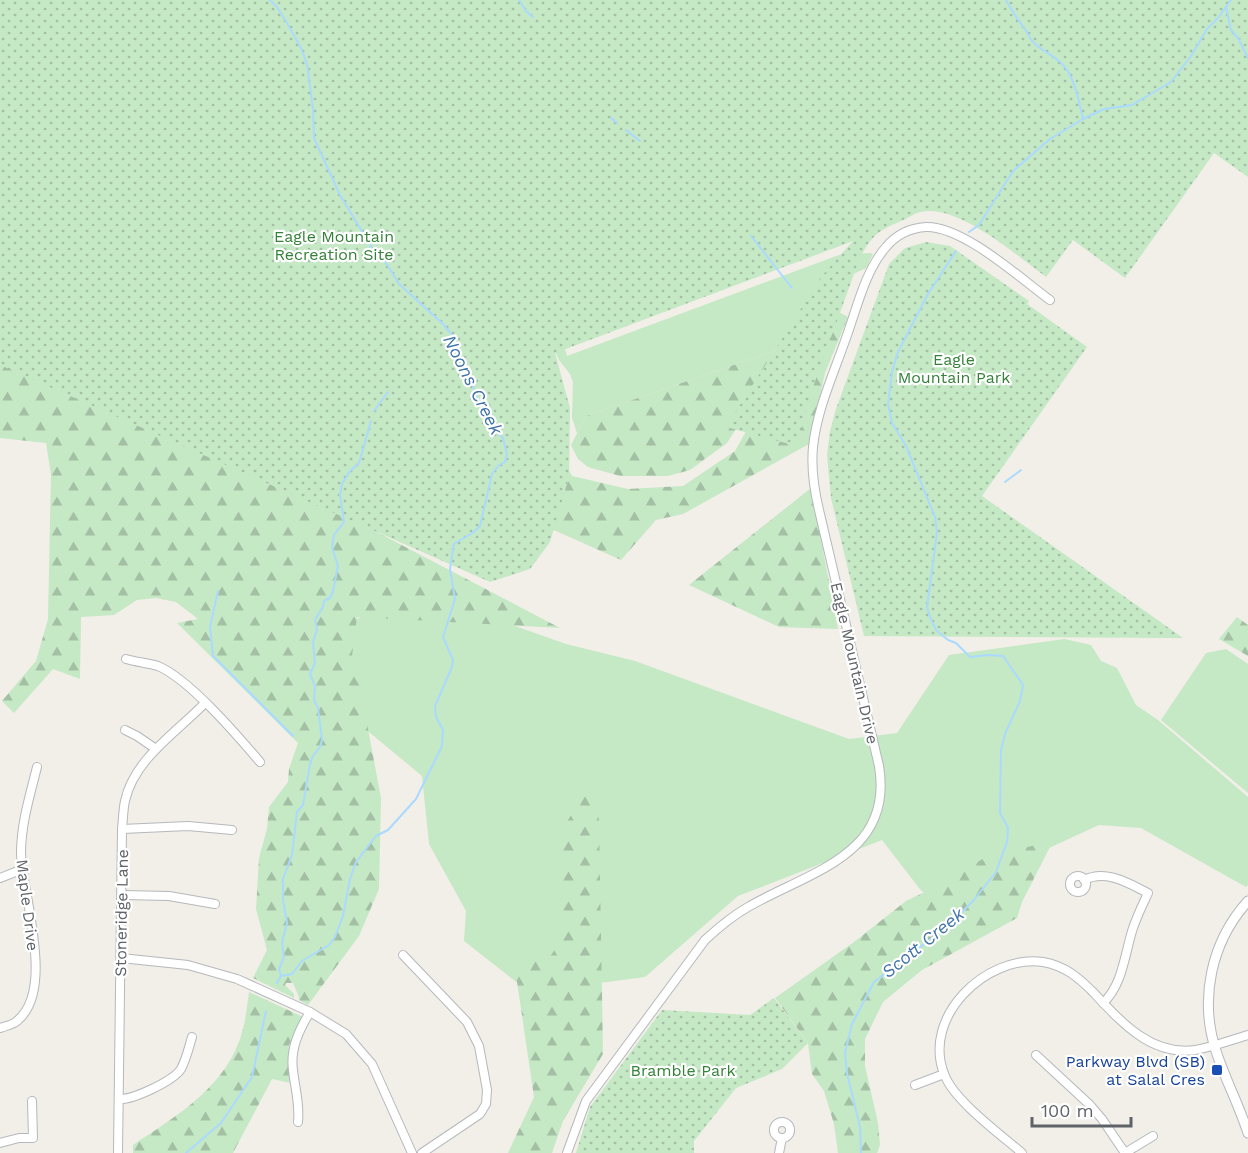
<svg xmlns="http://www.w3.org/2000/svg" width="1248" height="1153" viewBox="0 0 1248 1153" font-family="'Work Sans',sans-serif">
<defs>
<pattern id="forest-firs" width="22" height="20" patternUnits="userSpaceOnUse" patternTransform="scale(1.5)"><rect width="22" height="20" fill="#c5e8c5"/><path d="M5 1l3.5 6h-7zM16 11l3.5 6h-7z" fill="#a3c0a4"/></pattern>
<pattern id="park-dots" width="8" height="8" patternUnits="userSpaceOnUse" patternTransform="scale(1.5)"><rect width="8" height="8" fill="#c5e8c5"/><path d="M2 2h.1M6 6h.1" fill="none" stroke="#a3c0a4" stroke-width="1.8" stroke-linecap="round"/></pattern>
</defs>
<rect width="100%" height="100%" fill="#f1efe8"/>
<g fill="#c5e8c5">
<polygon points="870,253 873,254 866,268 839,281 810,304 774,351 586,416 577,433 572,418 573,382 570,374 559,360 550,341 549,293 567,356 839,255"/>
<polygon points="381,606 487,616 566,644 635,661 849,739 897,733 949,655 1064,639 1091,645 1101,661 1117,668 1136,705 1158,720 1248,797 1248,885 1246,887 1141,828 1099,825 1036,854 941,910 919,888 882,840 738,896 645,977 529,992 464,941 466,911 429,844 422,776 351,717 333,632"/>
<polygon points="1226,649 1248,664 1248,793 1161,720 1206,653"/>
</g>
<g fill="url(#forest-firs)">
<polygon points="0,282 548,435 572,476 628,489 683,486 735,451 807,323 837,311 848,317 825,373 809,444 683,514 656,520 621,560"/>
<polygon points="774,351 743,418 727,443 690,470 668,476 620,476 588,467 578,459 571,445 586,416"/>
<polygon points="0,364 329,507 560,628 357,617 352,656 363,676 365,713 381,798 379,889 359,936 308,1005 299,1000 299,997 293,983 286,983 285,985 294,994 294,998 253,978 267,950 256,909 259,858 267,829 269,807 288,782 289,769 298,743 177,623 198,619 176,602 156,598 137,600 114,615 81,617 80,679 53,669 14,713 2,701 36,661 48,619 51,475 46,443 0,438"/>
<polygon points="811,488 838,629 779,627 689,585"/>
<polygon points="1237,617 1248,625 1248,656 1219,639"/>
<polygon points="591,781 599,820 603,1054 563,1121 552,1153 508,1153 534,1097 515,968 549,958 563,938 561,832"/>
<polygon points="1053,841 1022,902 1017,918 922,970 883,1002 865,1039 865,1066 878,1123 880,1145 877,1153 838,1153 834,1124 824,1091 812,1074 808,1043 775,998 854,942 906,901 927,891 986,857"/>
<path d="M 249,992 L 303,1017 L 289,1045 L 291,1083 L 272,1079 L 233,1153 L 133,1153 L 133,1145 C 178,1115 229,1085 243,1029 C 246,1018 247,1005 249,992 Z"/>
</g>
<g fill="url(#park-dots)">
<path d="M 0,0 L 1248,0 L 1248,177 L 1214,153 L 1125,278 L 1073,240 L 1046,277 C 1017,256 958,203 920,212 C 913,214 906,219 899,222 C 876,231 868,240 858,263 L 809,398 L 797,446 L 726,427 L 821,277 L 853,241 L 555,353 L 570,408 L 569,477 L 550,542 L 530,569 L 490,582 L 0,365 Z"/>
<polygon points="926,242 950,246 1029,301 1027,304 1087,347 982,496 1183,638 864,636 831,498 827,455 830,431 836,409 889,264 905,248"/>
<polygon points="774,998 808,1043 782,1069 736,1088 694,1141 694,1153 576,1153 590,1107 662,1010 750,1015"/>
</g>
<g fill="none" stroke-linecap="round" stroke-linejoin="round">
<g stroke="#aadaff" stroke-width="2">
<polyline points="270,0 277,7 287,23 301,48 307,64 313,109 314,138 340,195 372,248 383,258 399,284 442,323 454,337 478,400 493,417 497,432 503,438 507,454 505,462 498,466 492,474 480,526 474,532 454,544 450,569 455,599 443,637 453,660 452,667 435,706 436,717 443,730 442,746 416,799 388,830 376,836 356,862 350,879 343,916 335,937 329,945 302,961 292,974 281,976 277,983"/>
<polyline points="519,0 526,11 533,17"/>
<path d="M 1006,0 C 1013,13 1015,16 1024,28 C 1028,32 1029,39 1034,43 C 1043,52 1056,56 1064,66 C 1075,79 1079,102 1083,119"/>
<polyline points="1226,7 1231,30 1238,38 1248,58"/>
<polyline points="611,118 617,123"/>
<polyline points="626,130 640,141"/>
<polyline points="969,232 979,225 1013,171 1050,139 1083,119 1104,109 1132,105 1171,82 1191,56 1207,29 1218,18 1231,0"/>
<polyline points="751,236 792,288"/>
<polyline points="374,411 388,392"/>
<polyline points="1005,482 1021,470"/>
<polyline points="218,591 210,627 213,656 293,736"/>
<polyline points="281,976 279,969 284,957 282,943 287,923 283,900 283,879 292,855 297,812 303,805 310,764 313,756 320,747 322,740 318,708 314,700 315,686 310,674 315,663 313,642 317,629 315,620 323,607 324,601 330,598 333,591 338,566 332,547 334,535 344,522 340,495 342,484 350,471 359,463 371,421"/>
<polyline points="186,1153 221,1123 252,1077 266,1011"/>
<polyline points="861,1153 860,1127 847,1073 845,1053 852,1024 874,982 947,927 973,901 996,872 1007,842 1008,828 1000,813 1001,751 1005,734 1020,701 1023,685 1003,656 988,655 970,657 956,643 948,640 936,630 930,617 927,607 937,533 935,517 906,446 892,423 888,404 892,372 898,352 928,294 956,251"/>
</g>
<defs>
<g id="minor">
<path d="M 126,659 C 136,662 148,663 158,666 C 189,679 237,735 260,762"/>
<polyline points="125,730 137,736 156,749"/>
<polyline points="122,829 188,826 232,830"/>
<circle cx="1078" cy="884" r="8"/>
<polyline points="0,878 23,869"/>
<path d="M 1084,880 C 1106,869 1128,883 1148,893 C 1143,904 1137,916 1133,928 C 1125,952 1123,985 1103,1003"/>
<polyline points="123,895 169,896 215,904"/>
<polyline points="403,955 467,1022 479,1046 487,1090 486,1104 480,1114 422,1153"/>
<polyline points="121,958 188,965 237,979 310,1012 346,1034 372,1064 412,1153"/>
<path d="M 0,1028 C 5,1026 13,1025 17,1021 C 56,990 22,894 21,853 C 21,824 30,795 37,767"/>
<polyline points="1036,1055 1090,1105 1102,1119 1125,1153"/>
<polyline points="915,1085 944,1074"/>
<path d="M 119,1099 C 133,1100 173,1081 181,1069 C 186,1060 189,1047 192,1037"/>
<path d="M 298,1122 C 300,1104 295,1089 293,1070 C 290,1049 299,1030 310,1012"/>
<circle cx="782" cy="1130" r="8"/>
<polyline points="0,1143 19,1138 33,1138 32,1101"/>
<path d="M 118,1153 L 122,829 C 123,820 123,810 125,801 C 134,759 177,732 205,703"/>
<path d="M 567,1153 L 586,1101 L 705,940 C 718,928 732,916 748,907 C 808,872 894,856 879,766 L 819,510 C 814,489 811,468 813,447 C 817,409 834,373 846,338 C 857,308 865,271 886,247 C 896,235 910,228 926,227 C 963,226 1020,278 1050,300"/>
<polyline points="779,1153 782,1138"/>
<path d="M 1022,1153 C 1000,1134 955,1101 945,1076 C 920,1018 986,954 1043,962 C 1065,966 1078,977 1093,992 C 1121,1022 1151,1056 1195,1050 C 1213,1047 1231,1040 1248,1035"/>
<polyline points="1125,1153 1153,1136"/>
</g>
<path id="tertiary" d="M 1248,901 C 1211,942 1199,999 1216,1051 C 1225,1079 1239,1105 1248,1133"/>
</defs>
<use href="#minor" stroke="#b5b8bc" stroke-width="10"/>
<use href="#tertiary" stroke="#b5b8bc" stroke-width="11"/>
<use href="#minor" stroke="#fff" stroke-width="8"/>
<use href="#tertiary" stroke="#fff" stroke-width="9"/>
</g>
<rect fill="#1a4fb4" stroke="#fff" stroke-width="2" x="1211" y="1064" width="12" height="12" rx="3"/>
<g text-anchor="middle" stroke-width="4.5" stroke-linejoin="round" paint-order="stroke">
<g font-size="16" fill="#348238" stroke="#fff">
<text x="334" y="242">Eagle Mountain<tspan x="334" dy="18">Recreation Site</tspan></text>
<text x="954" y="365">Eagle<tspan x="954" dy="18">Mountain Park</tspan></text>
<text x="683" y="1076">Bramble Park</text>
</g>
<g font-size="16" fill="#5f6368" stroke="#fff">
<text transform="translate(855 663) rotate(77)" y="6">Eagle Mountain Drive</text>
<text transform="translate(28 905) rotate(83)" y="6">Maple Drive</text>
<text transform="translate(121 913) rotate(-89)" y="6">Stoneridge Lane</text>
</g>
<g font-size="16" fill="#164399" stroke="#fff" text-anchor="end">
<text x="1205" y="1067">Parkway Blvd (SB)<tspan x="1205" dy="18">at Salal Cres</tspan></text>
</g>
<g font-size="18" font-style="italic" fill="#4174aa" stroke="#fff">
<text transform="translate(473 385) rotate(63)" y="6">Noons Creek</text>
<text transform="translate(923 943) rotate(-39)" y="6">Scott Creek</text>
</g>
</g>
<path d="M1032 1117v9h99v-9" fill="none" stroke="#5f6368" stroke-width="3"/>
<text x="1041" y="1117" font-size="18" fill="#5f6368" stroke="#ffffff" stroke-width="4.5" paint-order="stroke">100 m</text>
</svg>
